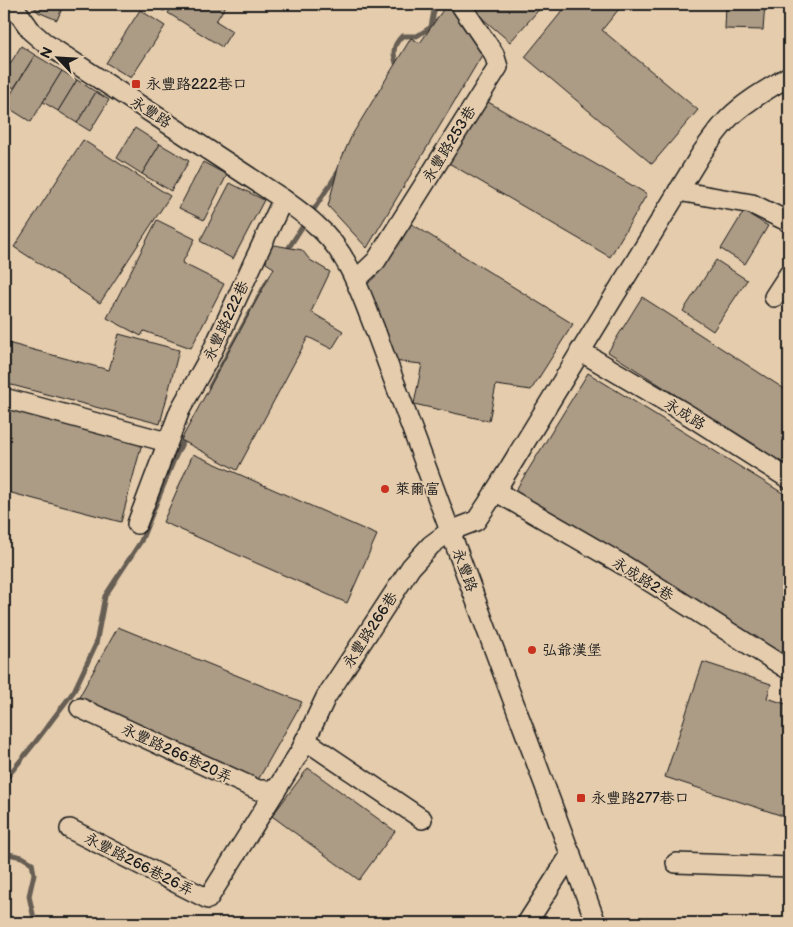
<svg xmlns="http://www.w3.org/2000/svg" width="793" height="927" viewBox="0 0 793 927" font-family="'Balsamiq Sans','LXGW WenKai TC',sans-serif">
<rect width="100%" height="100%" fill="#e4ccad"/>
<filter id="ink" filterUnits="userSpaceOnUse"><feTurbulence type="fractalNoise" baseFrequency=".02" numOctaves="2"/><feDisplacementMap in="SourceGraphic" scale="10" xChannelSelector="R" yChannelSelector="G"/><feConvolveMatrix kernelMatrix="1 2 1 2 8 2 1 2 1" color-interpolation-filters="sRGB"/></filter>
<g filter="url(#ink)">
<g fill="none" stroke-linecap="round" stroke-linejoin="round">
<g stroke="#665d52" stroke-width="5">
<path d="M 398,69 C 393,55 391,47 402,36 L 417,36 L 431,27 L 434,11 L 431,4"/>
<polyline points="311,214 340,169"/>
<polyline points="286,252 306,221"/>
<polyline points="210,387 268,280"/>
<polyline points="4,781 37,740 74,691 96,644 105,596 141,541 173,462 185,437"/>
<polyline points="4,853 22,857 32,863 34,874 29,896 35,923"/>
</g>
</g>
<g fill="#ac9b85" stroke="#1c1c1c">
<polygon points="32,4 64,4 57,20 38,12"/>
<polygon points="152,4 168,4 164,11"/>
<polygon points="174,4 227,4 216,21 232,31 222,47 168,13"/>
<polygon points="447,4 453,4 485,50 367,248 328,206 339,164 352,135 411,38 420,43"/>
<polygon points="482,4 544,4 510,42 475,12"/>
<polygon points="568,4 623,4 602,30 698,110 652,164 525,57"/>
<polygon points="726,4 765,4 763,30 725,29"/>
<polygon points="140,10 165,26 131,78 106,63"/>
<polygon points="21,46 35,55 14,88 4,82 4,74"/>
<polygon points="35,55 62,71 31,122 4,105"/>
<polygon points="62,71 77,80 58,111 43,102"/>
<polygon points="77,80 96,92 77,123 58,111"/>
<polygon points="96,92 109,100 90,131 77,123"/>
<polygon points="483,99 647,194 610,257 447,162"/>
<polygon points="135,128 160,144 142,174 117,158"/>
<polygon points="83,140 170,196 100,303 14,247"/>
<polygon points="160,144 189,161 171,191 142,174"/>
<polygon points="203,162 227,175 204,220 179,208"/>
<polygon points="230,183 264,200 233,259 200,241"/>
<polygon points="744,211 768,226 745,264 721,249"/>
<polygon points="157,220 195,239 182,263 224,284 191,348 144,331 141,336 107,318"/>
<polygon points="407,221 573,324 531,390 496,385 489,421 414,404 422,364 392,361 364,290"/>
<polygon points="269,244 302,250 310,260 330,272 311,312 343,331 332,349 308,337 237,470 181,440 274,268 266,263"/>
<polygon points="716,260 747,280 713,331 683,311"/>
<polygon points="642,297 789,392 789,467 608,352"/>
<polygon points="119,334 179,350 160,424 4,383 4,342 109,370"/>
<polygon points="588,373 789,497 789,663 514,493"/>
<polygon points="4,407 142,443 121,522 4,491"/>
<polygon points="193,454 377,535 347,603 163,522"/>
<polygon points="118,627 302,702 258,780 78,699"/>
<polygon points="703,662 771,684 767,698 789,705 789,818 665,777"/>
<polygon points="308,768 395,831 359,880 272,816"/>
</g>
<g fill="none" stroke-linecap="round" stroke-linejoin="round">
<defs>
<g id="minor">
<path d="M 12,4 L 32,32 L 46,44 L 283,199 C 294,207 306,215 316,225 C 347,251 360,291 374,327 L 596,923"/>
<polyline points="678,191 752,204 789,222"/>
<polyline points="356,280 376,261 498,67 494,54 460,4"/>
<polyline points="774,297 789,274"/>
<polyline points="580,351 690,416 789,479"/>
<polyline points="4,398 167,442"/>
<polyline points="495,491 625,566 789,670"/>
<polyline points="137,524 180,410 210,356 283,199"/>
<polyline points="80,708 258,790 276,790"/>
<polyline points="305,740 422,819"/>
<path d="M 70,829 L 208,899 L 301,750 L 326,697 L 411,567 L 431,545 L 450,531 L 476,521 L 488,503 L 701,154 C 710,141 719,128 730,117 C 747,100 769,89 789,76"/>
<polyline points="676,863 789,867"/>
<polyline points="527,923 571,854"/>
</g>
</defs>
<use href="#minor" stroke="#1c1c1c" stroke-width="22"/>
<use href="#minor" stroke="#e4ccad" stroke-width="19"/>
</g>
</g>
<g fill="#c8321e" stroke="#e4ccad" stroke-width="2">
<rect x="131" y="79" width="10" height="10" rx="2.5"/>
<circle cx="385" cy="489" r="5"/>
<circle cx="532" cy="650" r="5"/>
<rect x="576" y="793" width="10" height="10" rx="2.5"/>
</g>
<g text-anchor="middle" stroke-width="4" stroke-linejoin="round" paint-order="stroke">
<g font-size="15" fill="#1c1c1c" stroke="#e4ccad" text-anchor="start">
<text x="146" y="89">永豐路222巷口</text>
<text x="395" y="494">萊爾富</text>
<text x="542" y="655">弘爺漢堡</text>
<text x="591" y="803">永豐路277巷口</text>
</g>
<g font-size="15" fill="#1c1c1c" stroke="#e4ccad">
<text transform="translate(151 112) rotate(33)" y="5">永豐路</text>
<text transform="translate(449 144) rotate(-58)" y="5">永豐路253巷</text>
<text transform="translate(226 321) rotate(-65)" y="5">永豐路222巷</text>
<text transform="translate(685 414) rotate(32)" y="5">永成路</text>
<text transform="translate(465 570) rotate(70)" y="5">永豐路</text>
<text transform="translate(643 579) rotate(32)" y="5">永成路2巷</text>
<text transform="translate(370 630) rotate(-57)" y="5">永豐路266巷</text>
<text transform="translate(177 753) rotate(25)" y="5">永豐路266巷20弄</text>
<text transform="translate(139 864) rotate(27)" y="5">永豐路266巷26弄</text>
</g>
</g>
<rect width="793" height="927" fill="none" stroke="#e4ccad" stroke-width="20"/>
<rect x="10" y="10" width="773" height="907" fill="none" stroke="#1c1c1c" stroke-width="2" filter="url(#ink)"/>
<g transform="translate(58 58) rotate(295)" stroke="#e4ccad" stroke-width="4" paint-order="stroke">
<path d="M0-4L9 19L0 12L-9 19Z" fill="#1c1c1c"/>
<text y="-8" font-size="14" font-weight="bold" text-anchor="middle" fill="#1c1c1c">N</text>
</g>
</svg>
